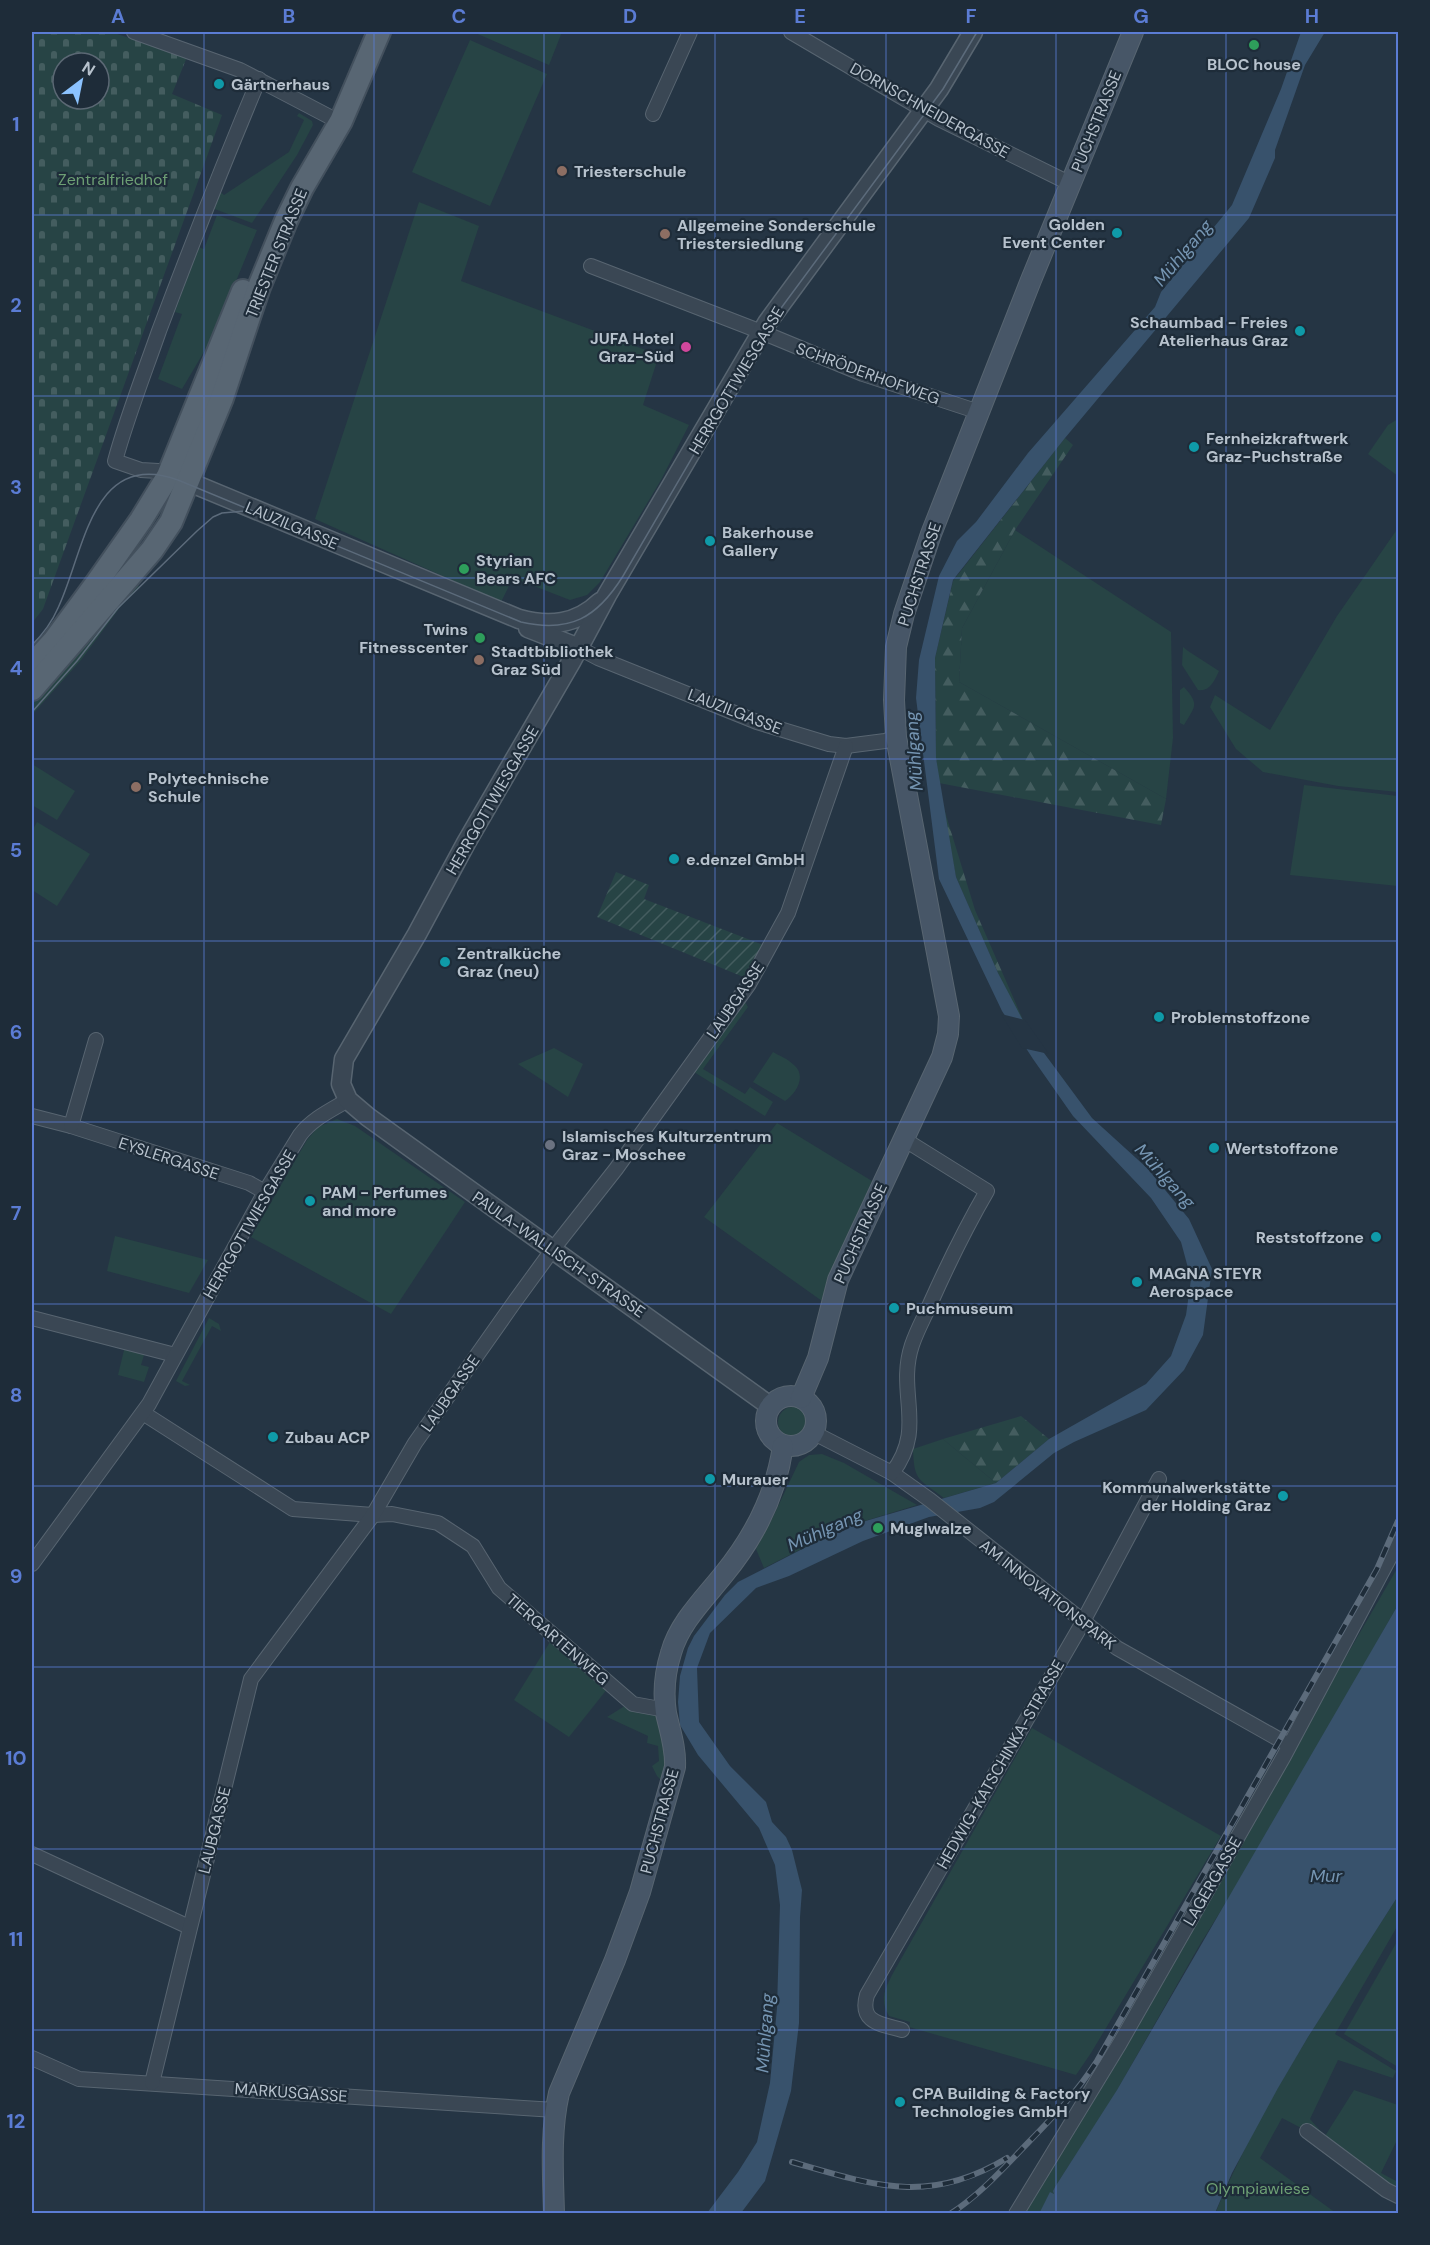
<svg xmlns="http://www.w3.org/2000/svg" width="1430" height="2245" viewBox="0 0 1430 2245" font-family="'DM Sans',sans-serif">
<defs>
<pattern id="forest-firs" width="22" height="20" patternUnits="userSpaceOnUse" patternTransform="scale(1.5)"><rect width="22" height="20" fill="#274445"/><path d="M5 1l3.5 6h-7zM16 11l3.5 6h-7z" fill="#445d5f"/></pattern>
<pattern id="cemetery-stones" width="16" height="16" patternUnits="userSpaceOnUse" patternTransform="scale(1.5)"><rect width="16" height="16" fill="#274445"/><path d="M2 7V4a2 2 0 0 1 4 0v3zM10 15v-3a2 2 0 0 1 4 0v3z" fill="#445d5f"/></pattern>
<pattern id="garden-furrows" width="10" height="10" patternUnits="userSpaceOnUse" patternTransform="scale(1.5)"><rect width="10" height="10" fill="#274445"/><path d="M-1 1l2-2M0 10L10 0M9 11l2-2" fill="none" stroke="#445d5f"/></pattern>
</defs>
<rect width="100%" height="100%" fill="#253544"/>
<g fill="#274445">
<polygon points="473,32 562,32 549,65"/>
<polygon points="470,40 547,74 490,206 412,172"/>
<polygon points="299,113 312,121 313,125 297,155 252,223 212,208 218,190 224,195 289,152 304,120 297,116"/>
<polygon points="419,202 479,226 461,281 659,355 643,405 689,425 661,480 600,582 587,595 570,600 513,578 501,602 315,519"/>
<polygon points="217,215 257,230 214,335 182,389 158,379 182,314 175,312 198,247 204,249"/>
<polygon points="1398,419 1398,476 1368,454 1388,425"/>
<polygon points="1398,528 1398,792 1338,786 1263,772 1236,749 1210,707 1215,695 1270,730 1337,616"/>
<polygon points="1015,530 1171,632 1173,738 1166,799 959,682 962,628"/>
<polygon points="132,582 140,587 121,606 81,660 32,715 32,699"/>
<path d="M 1183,647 L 1188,651 L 1219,671 C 1214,681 1210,692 1198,690 L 1182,665 Z"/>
<path d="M 1184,687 C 1200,705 1195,706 1184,725 L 1180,723 L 1180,690 Z"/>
<polygon points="32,764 75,791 57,820 32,805"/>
<polygon points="1304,785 1398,796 1398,886 1290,875"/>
<polygon points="37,822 90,854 57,906 32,890 32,831"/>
<polygon points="745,1002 748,1007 703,1069 745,1094 750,1087 773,1102 765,1116 694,1072"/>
<polygon points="554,1048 583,1064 568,1097 518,1064"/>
<path d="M 773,1052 C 780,1056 788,1059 794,1065 C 807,1076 796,1094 785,1101 L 753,1082 Z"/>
<polygon points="337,1119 355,1126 465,1202 391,1314 251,1237 307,1140 318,1127"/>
<polygon points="777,1123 872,1181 827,1281 822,1301 704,1217"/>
<polygon points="115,1236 208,1260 189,1293 107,1271"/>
<polygon points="209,1318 219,1324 221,1331 212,1326 182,1381 190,1385 185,1386 176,1381"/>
<polygon points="125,1346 145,1352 141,1365 149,1367 144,1382 118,1375"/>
<circle cx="793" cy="1422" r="15"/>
<path d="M 943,1439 L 996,1483 L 944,1498 C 919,1479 914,1482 913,1449 Z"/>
<polygon points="822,1454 844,1463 917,1505 845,1527 764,1568 756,1549 772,1519 799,1462 809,1455"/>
<polygon points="1398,1567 1398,1605 1259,1849 1199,1946 1111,2101 1055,2187 1053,2191 1054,2194 1044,2213 1023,2214"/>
<polygon points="550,1642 608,1688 569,1737 514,1700"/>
<polygon points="628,1704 657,1716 663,1724 669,1764 661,1780 657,1776 652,1766 659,1761 658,1746 647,1743 648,1736 607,1717"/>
<path d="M 1032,1728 L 1221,1836 L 1091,2053 L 1076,2075 L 909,2027 L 910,2022 L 889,2016 C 880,2000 884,1991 892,1975 Z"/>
<path d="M 1398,1896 L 1398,1925 L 1335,2034 L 1396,2071 L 1393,2078 L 1338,2060 L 1310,2119 L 1325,2136 L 1354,2090 L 1398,2105 L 1398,2138 L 1381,2173 L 1396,2181 L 1398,2177 L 1398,2196 L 1307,2131 L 1282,2118 L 1260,2158 L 1336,2213 L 1215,2214 C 1262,2100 1333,1998 1398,1896 Z"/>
<polygon points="1398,1940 1398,2067 1344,2034"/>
</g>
<g fill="url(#forest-firs)">
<polygon points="1065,438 1073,445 1015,530 962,628 959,682 1166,799 1161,825 939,783 936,758 935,658 953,581"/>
<polygon points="942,802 975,910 1023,1020 1021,1019 998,973 956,877"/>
<polygon points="1021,1416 1049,1439 996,1483 943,1439"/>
</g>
<path fill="url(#cemetery-stones)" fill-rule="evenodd" d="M 32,32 L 111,32 L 187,57 L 172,94 L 222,115 L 43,609 L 32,623 ZM 63,63 L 99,63 L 99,99 L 63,99 Z"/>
<polygon fill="url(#garden-furrows)" points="616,872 649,885 644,899 766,946 746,978 597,917"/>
<g fill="#38526c">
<polygon points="1301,32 1325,32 1305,65 1275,150 1275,158 1249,218 1065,438 953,580 935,658 936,758 956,877 998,973 1030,1034 1092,1118 1147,1168 1189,1219 1212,1269 1203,1335 1184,1370 1146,1410 1074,1442 1054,1453 994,1502 980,1508 929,1517 863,1541 789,1576 756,1588 710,1633 697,1668 699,1722 730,1766 766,1802 772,1822 786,1837 792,1850 802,1890 800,1917 799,2023 791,2091 765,2181 741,2213 707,2213 738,2172 757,2142 770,2083 777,2008 780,1905 775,1865 759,1828 698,1755 680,1725 678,1702 680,1676 688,1648 694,1636 725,1595 738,1582 845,1527 996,1483 1049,1439 1146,1384 1171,1356 1186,1315 1191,1279 1181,1242 1151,1198 1073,1116 1033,1059 1002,1011 939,879 916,698 919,660 939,576 957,541 976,522 1028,453 1155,307 1161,292 1232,205 1281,89"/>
<polygon points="1398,1605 1398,1896 1308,2037 1278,2088 1232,2173 1215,2213 1039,2214 1050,2192 1054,2194 1053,2191 1055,2187 1117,2090"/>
</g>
<polygon fill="#253544" points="1001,1014 1025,1020 1049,1054 1022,1048"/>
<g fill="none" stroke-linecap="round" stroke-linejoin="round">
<defs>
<g id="minor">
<polyline points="134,32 240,70 328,116"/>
<polyline points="791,32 939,119 1071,184"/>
<polyline points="653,114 690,32"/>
<polyline points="591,266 759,331 863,374 979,412"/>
<path d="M 176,476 L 158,471 L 141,470 L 115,461 C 127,417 144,374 159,331 C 191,246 224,162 259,79"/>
<polyline points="579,648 598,658 757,722 829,744 846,746 885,741 896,737"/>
<polyline points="32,1116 71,1126 249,1183 265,1192"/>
<polyline points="71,1126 96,1040"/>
<polyline points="32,1318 175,1355"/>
<polyline points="143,1413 293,1509 373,1515 392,1514 438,1523 473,1546 499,1588 633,1704 666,1710"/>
<polyline points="814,1433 892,1473 930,1500 1117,1648 1289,1745"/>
<path d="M 892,1473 C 927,1428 896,1393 912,1345 C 917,1330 925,1316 931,1302 C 948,1264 966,1227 987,1191 L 902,1138"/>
<path d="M 32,1564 L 149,1404 L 265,1192 L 300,1135 C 312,1119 331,1110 348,1100"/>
<polyline points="32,1854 189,1927"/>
<path d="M 902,2030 C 881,2024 859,2023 867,1995 L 1079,1629 L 1159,1479"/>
<polyline points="32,2058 79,2079 555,2110"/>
<polyline points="152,2083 251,1679 373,1515 415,1443 513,1304 553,1249 616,1169 749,984 788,913 846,746"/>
<polyline points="1307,2131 1386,2190 1398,2196"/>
<polyline points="1016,2214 1120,2043 1284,1756 1398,1542"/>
</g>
<g id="tertiary">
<path d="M 189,482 L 519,619 C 549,627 576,625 600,602"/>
<polyline points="528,628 579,648"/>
<polyline points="770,1406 368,1117 348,1100 341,1084 344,1059 417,934 466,843 571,662 607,595 767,323 939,89 973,32"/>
</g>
<g id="secondary">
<circle cx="791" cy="1421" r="25"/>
<polyline points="801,1398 818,1358 838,1280 942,1057 948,1034 949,1016 896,737 894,700 896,647 904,614 931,534 1031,280 1133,32"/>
<path d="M 554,2214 C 553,2174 550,2132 559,2093 L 615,1960 L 640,1892 L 675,1767 C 676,1748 670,1731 666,1713 C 663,1693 665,1672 671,1653 C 679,1623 705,1598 724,1574 C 755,1536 776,1495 783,1446"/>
</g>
<g id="primary">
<polyline points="32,665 54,641 96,584 141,520 168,476 243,291"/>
<polyline points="32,689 152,550 171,522 222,398 259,287 286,221 302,188 341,121 379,32"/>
</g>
</defs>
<use href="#minor" stroke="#586571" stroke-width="16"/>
<use href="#tertiary" stroke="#586571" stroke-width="21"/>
<use href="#secondary" stroke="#586571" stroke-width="22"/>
<use href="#primary" stroke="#43505d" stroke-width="26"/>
<use href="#minor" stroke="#3a4754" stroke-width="14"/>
<use href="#tertiary" stroke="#3a4754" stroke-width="18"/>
<use href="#secondary" stroke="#475667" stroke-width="20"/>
<use href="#primary" stroke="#586673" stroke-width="22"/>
<g stroke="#5c6b7b" stroke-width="1.5">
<path d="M 32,645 C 42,635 52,622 58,608 C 84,554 91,448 178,480 L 521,622 C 570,633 597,618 623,576 L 773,319 L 943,89 L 977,32"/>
<polyline points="32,712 77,661 118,608 197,531 213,517 222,513 245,511"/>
</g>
<defs>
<g id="rail">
<path d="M 792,2162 C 873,2185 928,2206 1007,2158"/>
<path d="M 950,2214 C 978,2196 1000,2172 1022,2149 C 1049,2121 1076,2094 1097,2061 L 1377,1569 L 1398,1521"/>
</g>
</defs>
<use href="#rail" stroke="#5c6b7b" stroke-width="6"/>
<use href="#rail" stroke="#1e2c39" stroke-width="4" stroke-dasharray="11" stroke-linecap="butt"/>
</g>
<path fill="none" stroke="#5b7cd4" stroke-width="1.5" stroke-opacity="0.55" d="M 204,32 L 204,2214M 374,32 L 374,2214M 544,32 L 544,2214M 715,32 L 715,2214M 886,32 L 886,2214M 1056,32 L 1056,2214M 1226,32 L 1226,2214M 32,215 L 1398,215M 32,396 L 1398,396M 32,578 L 1398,578M 32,759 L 1398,759M 32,941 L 1398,941M 32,1122 L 1398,1122M 32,1304 L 1398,1304M 32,1486 L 1398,1486M 32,1667 L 1398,1667M 32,1849 L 1398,1849M 32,2030 L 1398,2030"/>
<g fill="#2e9e5b" stroke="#1e2c39" stroke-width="2">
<circle cx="1254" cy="45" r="6"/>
<circle cx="464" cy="569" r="6"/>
<circle cx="480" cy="638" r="6"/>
<circle cx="878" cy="1528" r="6"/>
</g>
<g fill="#0f9aa8" stroke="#1e2c39" stroke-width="2">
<circle cx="219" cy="84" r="6"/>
<circle cx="1117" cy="233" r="6"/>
<circle cx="1300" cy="331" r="6"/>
<circle cx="1194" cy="447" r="6"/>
<circle cx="710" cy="541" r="6"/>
<circle cx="674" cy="859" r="6"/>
<circle cx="445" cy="962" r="6"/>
<circle cx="1159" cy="1017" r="6"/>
<circle cx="1214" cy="1148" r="6"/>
<circle cx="310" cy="1201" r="6"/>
<circle cx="1376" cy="1237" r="6"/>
<circle cx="1137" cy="1282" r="6"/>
<circle cx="894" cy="1308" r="6"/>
<circle cx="273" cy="1437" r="6"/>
<circle cx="710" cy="1479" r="6"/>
<circle cx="1283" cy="1496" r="6"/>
<circle cx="900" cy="2102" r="6"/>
</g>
<g fill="#8d6e63" stroke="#1e2c39" stroke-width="2">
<circle cx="562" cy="171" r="6"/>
<circle cx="665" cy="234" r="6"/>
<circle cx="479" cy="660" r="6"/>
<circle cx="136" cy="787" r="6"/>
</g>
<circle fill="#d1479c" stroke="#1e2c39" stroke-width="2" cx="686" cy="347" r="6"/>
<circle fill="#6b7280" stroke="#1e2c39" stroke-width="2" cx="550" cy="1145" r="6"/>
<g text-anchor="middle" stroke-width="4.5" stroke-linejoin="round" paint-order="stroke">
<g font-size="16" font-weight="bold" fill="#b7c2cd" stroke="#1e2c39" text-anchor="start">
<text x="1254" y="70" text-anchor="middle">BLOC house</text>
<text x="231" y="90">Gärtnerhaus</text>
<text x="574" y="177">Triesterschule</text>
<text x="1105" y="230" text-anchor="end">Golden<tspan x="1105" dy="18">Event Center</tspan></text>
<text x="677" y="231">Allgemeine Sonderschule<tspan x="677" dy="18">Triestersiedlung</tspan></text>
<text x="1288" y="328" text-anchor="end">Schaumbad - Freies<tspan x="1288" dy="18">Atelierhaus Graz</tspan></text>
<text x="674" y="344" text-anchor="end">JUFA Hotel<tspan x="674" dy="18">Graz-Süd</tspan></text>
<text x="1206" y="444">Fernheizkraftwerk<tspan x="1206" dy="18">Graz-Puchstraße</tspan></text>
<text x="722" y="538">Bakerhouse<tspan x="722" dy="18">Gallery</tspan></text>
<text x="476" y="566">Styrian<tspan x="476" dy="18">Bears AFC</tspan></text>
<text x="468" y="635" text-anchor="end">Twins<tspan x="468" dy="18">Fitnesscenter</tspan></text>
<text x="491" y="657">Stadtbibliothek<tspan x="491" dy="18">Graz Süd</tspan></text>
<text x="148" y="784">Polytechnische<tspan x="148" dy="18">Schule</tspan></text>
<text x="686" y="865">e.denzel GmbH</text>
<text x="457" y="959">Zentralküche<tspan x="457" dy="18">Graz (neu)</tspan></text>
<text x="1171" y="1023">Problemstoffzone</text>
<text x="562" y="1142">Islamisches Kulturzentrum<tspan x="562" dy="18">Graz - Moschee</tspan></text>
<text x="1226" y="1154">Wertstoffzone</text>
<text x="322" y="1198">PAM - Perfumes<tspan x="322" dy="18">and more</tspan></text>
<text x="1364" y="1243" text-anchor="end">Reststoffzone</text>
<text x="1149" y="1279">MAGNA STEYR<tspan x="1149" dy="18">Aerospace</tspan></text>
<text x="906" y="1314">Puchmuseum</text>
<text x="285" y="1443">Zubau ACP</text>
<text x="722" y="1485">Murauer</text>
<text x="1271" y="1493" text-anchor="end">Kommunalwerkstätte<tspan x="1271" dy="18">der Holding Graz</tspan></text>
<text x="890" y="1534">Muglwalze</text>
<text x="912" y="2099">CPA Building &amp; Factory<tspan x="912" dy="18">Technologies GmbH</tspan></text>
</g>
<g font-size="16" fill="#b7c2cd" stroke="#1e2c39">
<text transform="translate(930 110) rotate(29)" y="6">DORNSCHNEIDERGASSE</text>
<text transform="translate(1096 121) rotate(-68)" y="6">PUCHSTRASSE</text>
<text transform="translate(276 253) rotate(-68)" y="6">TRIESTER STRASSE</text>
<text transform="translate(868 373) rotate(20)" y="6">SCHRÖDERHOFWEG</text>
<text transform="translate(736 380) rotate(-59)" y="6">HERRGOTTWIESGASSE</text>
<text transform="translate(292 525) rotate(23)" y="6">LAUZILGASSE</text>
<text transform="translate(919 574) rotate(-72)" y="6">PUCHSTRASSE</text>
<text transform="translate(735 711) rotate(21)" y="6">LAUZILGASSE</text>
<text transform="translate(492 800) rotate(-60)" y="6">HERRGOTTWIESGASSE</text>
<text transform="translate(735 1000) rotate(-56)" y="6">LAUBGASSE</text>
<text transform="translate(169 1158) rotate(18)" y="6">EYSLERGASSE</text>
<text transform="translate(249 1224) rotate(-60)" y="6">HERRGOTTWIESGASSE</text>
<text transform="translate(860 1233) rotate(-66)" y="6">PUCHSTRASSE</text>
<text transform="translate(559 1254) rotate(35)" y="6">PAULA-WALLISCH-STRASSE</text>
<text transform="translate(450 1393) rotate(-55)" y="6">LAUBGASSE</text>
<text transform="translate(1048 1594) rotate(38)" y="6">AM INNOVATIONSPARK</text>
<text transform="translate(558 1639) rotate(41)" y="6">TIERGARTENWEG</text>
<text transform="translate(1000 1764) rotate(-60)" y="6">HEDWIG-KATSCHINKA-STRASSE</text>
<text transform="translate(659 1821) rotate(-75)" y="6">PUCHSTRASSE</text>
<text transform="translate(214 1830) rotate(-76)" y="6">LAUBGASSE</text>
<text transform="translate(1212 1881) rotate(-60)" y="6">LAGERGASSE</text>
<text transform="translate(291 2092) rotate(4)" y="6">MARKUSGASSE</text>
</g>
<g font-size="16" fill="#6d9f74" stroke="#1e2c39">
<text x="113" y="185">Zentralfriedhof</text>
<text x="1258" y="2194">Olympiawiese</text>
</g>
<g font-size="18" font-style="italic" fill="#7595b2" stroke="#1e2c39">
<text transform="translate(1183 253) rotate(-50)" y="6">Mühlgang</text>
<text transform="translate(914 751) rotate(-94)" y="6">Mühlgang</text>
<text transform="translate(1165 1176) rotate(48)" y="6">Mühlgang</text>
<text transform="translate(825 1530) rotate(-24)" y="6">Mühlgang</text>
<text x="1326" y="1882">Mur</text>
<text transform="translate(765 2033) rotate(-86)" y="6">Mühlgang</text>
</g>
</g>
<rect width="1430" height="2245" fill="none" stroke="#1e2c39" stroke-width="66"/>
<g transform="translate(81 81) rotate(32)"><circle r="28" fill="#1e2c39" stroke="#5b6874" stroke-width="1.5"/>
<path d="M0-4.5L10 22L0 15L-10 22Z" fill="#8bc2fe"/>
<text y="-9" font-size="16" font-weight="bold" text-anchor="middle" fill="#b7c2cd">N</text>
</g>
<rect x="33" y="33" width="1364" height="2179" fill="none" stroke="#5b7cd4" stroke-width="2"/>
<g font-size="20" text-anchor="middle" font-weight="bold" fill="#5b7cd4">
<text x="118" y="23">A</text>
<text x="289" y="23">B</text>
<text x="459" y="23">C</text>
<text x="630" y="23">D</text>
<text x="800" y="23">E</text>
<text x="971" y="23">F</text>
<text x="1141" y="23">G</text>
<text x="1312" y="23">H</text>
<text x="16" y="131">1</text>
<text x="16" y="312">2</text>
<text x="16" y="494">3</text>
<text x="16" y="675">4</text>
<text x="16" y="857">5</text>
<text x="16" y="1039">6</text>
<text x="16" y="1220">7</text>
<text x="16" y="1402">8</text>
<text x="16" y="1583">9</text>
<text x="16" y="1765">10</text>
<text x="16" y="1946">11</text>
<text x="16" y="2128">12</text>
</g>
</svg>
